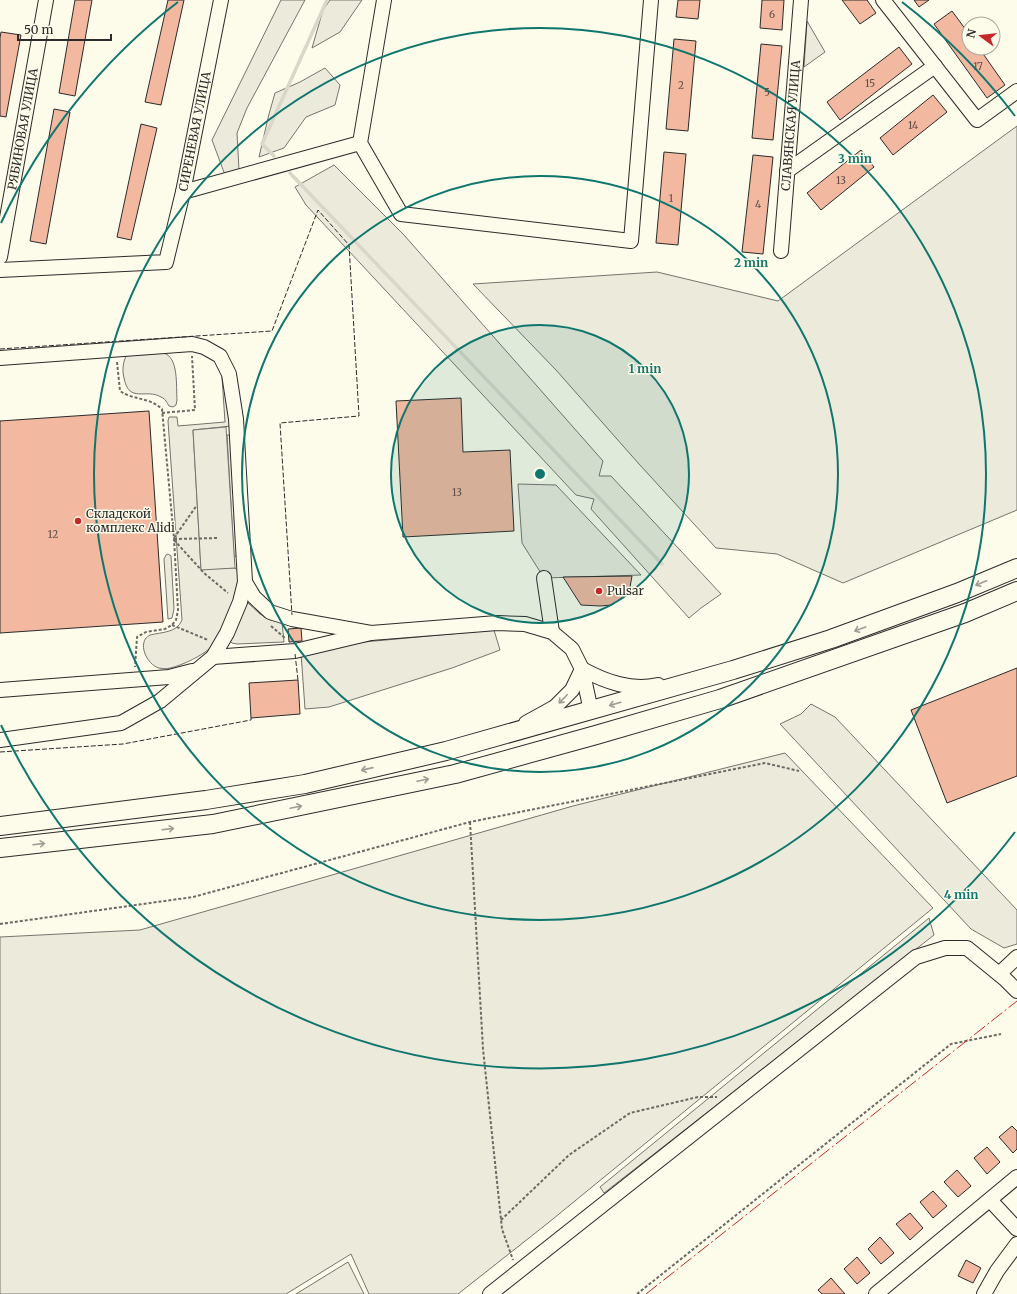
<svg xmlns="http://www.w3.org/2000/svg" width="1017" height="1294" viewBox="0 0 1017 1294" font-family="Merriweather,serif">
<rect width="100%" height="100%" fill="#fdfbea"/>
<g fill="#ecebdb" stroke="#74746e">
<polygon points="281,0 305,0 247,108 237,133 239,170 225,175 212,140"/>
<polygon points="330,0 362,0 340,32 312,48 323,10"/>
<polygon points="807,21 825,52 804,67"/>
<polygon points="325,68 340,85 335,105 306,117 284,148 259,157 269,114 275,93 300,82"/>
<polygon points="1017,126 1017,510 843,583 777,554 716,548 639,464 556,370 473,284 657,272 778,301"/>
<polygon points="334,165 404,235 603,461 599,476 611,476 721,594 701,608 689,618 591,509 594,499 576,495 306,205 295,187"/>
<path d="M 144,353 C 150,353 158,352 163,353 C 179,356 176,387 177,400 L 176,405 L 173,407 L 169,406 C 167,403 166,399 161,397 C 146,388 129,404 124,378 C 122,370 123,363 126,356 Z"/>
<path d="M 224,375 L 231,426 L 193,430 L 201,569 L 235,568 L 238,571 C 238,576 239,581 238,587 C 237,601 221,634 212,646 C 205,654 190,661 180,665 C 174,667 167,670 159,668 C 147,665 136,642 150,635 C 162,632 177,633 182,620 L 168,421 L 169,417 L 177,417 L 178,426 L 225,422 L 222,377 Z"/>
<polygon points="227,435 229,435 231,437 238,552 236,556 234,557"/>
<polygon points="168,554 171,556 174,609 172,618 168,619 164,559 166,555"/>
<polygon points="247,602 260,614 270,620 282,622 284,642 237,644 232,643 230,641 245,604"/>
<polygon points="811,704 835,717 1017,910 1017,944 1004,948 971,929 780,724 801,714"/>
<polygon points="785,753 933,908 548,1223 458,1294 369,1294 351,1254 286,1294 0,1294 0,937 140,930 573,806"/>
<polygon points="929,918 934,935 604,1193 600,1187"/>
<polygon points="348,1262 364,1294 296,1294"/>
</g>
<g fill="#eceadb" stroke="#74746e">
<polygon points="226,427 235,568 201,570 193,430"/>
<polygon points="518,484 556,485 641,575 544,578 522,543"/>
<polygon points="494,630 500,650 452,668 329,707 305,709 301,653 364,642"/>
</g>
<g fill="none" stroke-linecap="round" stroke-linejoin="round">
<g stroke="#d8d7c9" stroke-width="3.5">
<polyline points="274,156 262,144 327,0"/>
<polyline points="290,173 662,564"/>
</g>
</g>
<g fill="#f2b8a0" stroke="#2b2b2b">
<polygon points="75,0 92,0 75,96 59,93"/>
<polygon points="168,0 184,0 161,105 145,102"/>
<polygon points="678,0 700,0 698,19 676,17"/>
<polygon points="762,0 784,0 782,30 760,28"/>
<polygon points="842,0 867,0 876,13 860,24"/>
<polygon points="914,0 929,0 919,7"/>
<polygon points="952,11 969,34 969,48 979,48 1005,85 987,98 934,24"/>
<polygon points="1,32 21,35 6,117 0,116 0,38"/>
<polygon points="674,39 696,41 688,131 666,129"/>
<polygon points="761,44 782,46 773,140 752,138"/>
<polygon points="899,47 912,64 840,120 827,102"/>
<polygon points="933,95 947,112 893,155 880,138"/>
<polygon points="54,109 70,112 46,244 30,241"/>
<polygon points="141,124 157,128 131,240 117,237"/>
<polygon points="861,150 874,167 821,210 807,193"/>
<polygon points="664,152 686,154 678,245 656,243"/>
<polygon points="753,155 773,157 763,254 742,252"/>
<polygon points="461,398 463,452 510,450 514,531 403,537 396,401"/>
<polygon points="149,411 163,622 0,633 0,421"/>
<polygon points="632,576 630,587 624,596 612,605 600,606 581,605 563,577"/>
<polygon points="301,628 302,641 289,642 288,629"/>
<polygon points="1017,668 1017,776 947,803 911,710"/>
<polygon points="298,680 300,714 251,718 249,683"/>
<polygon points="1012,1126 1017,1131 1017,1149 1013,1153 999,1137"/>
<polygon points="987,1147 1000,1162 987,1174 974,1158"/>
<polygon points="957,1170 971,1186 958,1197 944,1182"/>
<polygon points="933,1191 947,1206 933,1218 920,1202"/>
<polygon points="910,1213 923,1228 910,1240 896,1224"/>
<polygon points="880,1237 894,1253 881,1264 868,1249"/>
<polygon points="857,1257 870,1273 857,1284 844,1269"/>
<polygon points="966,1260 981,1268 973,1283 958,1276"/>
<polygon points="831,1278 845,1294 822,1294 818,1290"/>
</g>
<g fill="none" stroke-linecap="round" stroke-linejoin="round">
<defs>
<g id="minor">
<polyline points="384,0 360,143 401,214 631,241 651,0"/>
<polyline points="883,0 977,120 1017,91"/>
<polyline points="787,171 935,66"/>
<polyline points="183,192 360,143"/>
<path id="s1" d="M 781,251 L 801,0"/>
<path id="s2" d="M 0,257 L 46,0"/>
<path id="s3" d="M 0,270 L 166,262 L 183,192 L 221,0"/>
<polyline points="0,358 192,344 204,347 220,356 229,374 236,419 245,582 254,597 270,612 292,619 371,633 295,651 213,657"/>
<polyline points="544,578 552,632"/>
<polyline points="371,633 497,623 525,624 552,632 572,649 582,669 591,711"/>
<polyline points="0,690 169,677 192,671"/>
<path d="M 526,723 L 555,707 L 572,690 L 582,669 C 606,682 631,691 658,685"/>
<polyline points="0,740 121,723 160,701 213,657 227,633 240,602 245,582"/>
<polyline points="999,974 1017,957"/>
<polyline points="990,1200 1017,1229"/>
<polyline points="490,1294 916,957 945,948 967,948 1005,979 1017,991"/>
<polyline points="876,1294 1017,1177"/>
<polyline points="984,1294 997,1271 1017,1244"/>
</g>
<g id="major">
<polyline points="0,826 206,800 305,784 446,751 733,670 831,639 957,593 1017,568"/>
<polyline points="0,848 213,824 455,774 596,735 720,699 965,613 1017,591"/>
</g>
</defs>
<use href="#minor" stroke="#2b2b2b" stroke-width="16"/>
<use href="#major" stroke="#2b2b2b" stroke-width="20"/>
<g stroke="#6a6964" stroke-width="2" stroke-dasharray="3 2" stroke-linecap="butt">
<path d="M 117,362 L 120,391 C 135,401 147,396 162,409 L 174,539 L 178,610 L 176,620 L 172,625 L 165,629 L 146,632 L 137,637 L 135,667"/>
<polyline points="162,413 195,410 192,356"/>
<polyline points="174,538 197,505"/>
<polyline points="174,539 219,538"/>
<polyline points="174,540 204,573 228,593"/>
<polyline points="172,625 208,640"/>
<polyline points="271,626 286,639"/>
<polyline points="470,822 483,1049 502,1229 513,1260"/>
<polyline points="0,924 193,897 470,822 765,763 799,771"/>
<polyline points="501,1220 569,1155 630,1113 698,1097 717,1097"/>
<polyline points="637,1294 951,1044 1001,1034"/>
</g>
<use href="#minor" stroke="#fdfbea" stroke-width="14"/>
<use href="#major" stroke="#fdfbea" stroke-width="18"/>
<g stroke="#2b2b2b" stroke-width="1" stroke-dasharray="5 2" stroke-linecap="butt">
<polyline points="0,349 272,331 318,210 349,245 359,416 280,423 292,615"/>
<polyline points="295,654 298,680"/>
<polyline points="0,752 123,744 251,720 251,718"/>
</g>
<polyline stroke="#c62828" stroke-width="1" stroke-dasharray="14 3 2 3" stroke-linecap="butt" points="646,1294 1017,1001"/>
</g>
<defs><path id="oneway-shaft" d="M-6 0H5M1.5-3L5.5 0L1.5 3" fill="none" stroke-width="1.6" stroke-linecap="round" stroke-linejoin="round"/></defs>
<g stroke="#9e9d94">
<use href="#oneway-shaft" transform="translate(981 583) rotate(157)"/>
<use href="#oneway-shaft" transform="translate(860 629) rotate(160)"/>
<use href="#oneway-shaft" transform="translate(563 699) rotate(134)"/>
<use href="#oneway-shaft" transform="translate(615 704) rotate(164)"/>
<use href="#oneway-shaft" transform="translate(367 769) rotate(167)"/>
<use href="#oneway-shaft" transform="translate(423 780) rotate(-12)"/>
<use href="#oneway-shaft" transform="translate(296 807) rotate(-12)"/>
<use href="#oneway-shaft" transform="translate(168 829) rotate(-7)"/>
<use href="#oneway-shaft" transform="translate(39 844) rotate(-7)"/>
</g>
<circle cx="540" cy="474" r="149" fill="#0f766e" fill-opacity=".12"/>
<g fill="none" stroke="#0f766e" stroke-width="2">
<circle cx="540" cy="474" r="149"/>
<circle cx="540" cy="474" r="298"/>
<circle cx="540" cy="474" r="446"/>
<path d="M1015 832A595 595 0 0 1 1 725M1 223A595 595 0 0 1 178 2M902 2A595 595 0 0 1 1015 116"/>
</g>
<g fill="#c62828" stroke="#fdfbea" stroke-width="1.5">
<circle cx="78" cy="521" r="4"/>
<circle cx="599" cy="591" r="4"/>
</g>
<g text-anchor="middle" stroke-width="3" stroke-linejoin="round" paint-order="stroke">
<g font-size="10" fill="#5d4e48">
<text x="772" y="18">6</text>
<text x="978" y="70">17</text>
<text x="870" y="87">15</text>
<text x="681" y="89">2</text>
<text x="767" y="96">5</text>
<text x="913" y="129">14</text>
<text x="841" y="184">13</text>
<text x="671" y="202">1</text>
<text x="758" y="208">4</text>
<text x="457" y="496">13</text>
<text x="53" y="538">12</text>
</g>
<g font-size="12" fill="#2b2b2b" stroke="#fdfbea">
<text dy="4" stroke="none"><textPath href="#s1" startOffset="126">СЛАВЯНСКАЯ УЛИЦА</textPath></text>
<text dy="4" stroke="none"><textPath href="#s2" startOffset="130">РЯБИНОВАЯ УЛИЦА</textPath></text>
<text dy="4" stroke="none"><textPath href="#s3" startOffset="300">СИРЕНЕВАЯ УЛИЦА</textPath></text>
</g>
<g font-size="12" fill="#2b2b2b" stroke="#fdfbea" text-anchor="start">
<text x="86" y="518">Складской<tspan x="86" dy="14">комплекс Alidi</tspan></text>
<text x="607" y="595">Pulsar</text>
</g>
</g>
<circle cx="540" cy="474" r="6" fill="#0f766e" stroke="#fdfbea" stroke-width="2"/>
<g font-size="12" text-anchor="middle" font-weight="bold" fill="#0f766e" stroke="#fdfbea" stroke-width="3" stroke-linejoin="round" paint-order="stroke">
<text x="855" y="163">3 min</text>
<text x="751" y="267">2 min</text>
<text x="645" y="373">1 min</text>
<text x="961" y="899">4 min</text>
</g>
<g transform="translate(981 36) rotate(285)"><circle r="19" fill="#fdfbea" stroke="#a9a89e"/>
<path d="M0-3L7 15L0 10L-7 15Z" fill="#c62828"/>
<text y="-6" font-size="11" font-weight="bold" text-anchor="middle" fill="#2b2b2b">N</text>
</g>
<path d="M18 34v6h93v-6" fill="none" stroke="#2b2b2b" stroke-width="2"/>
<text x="24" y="34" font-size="12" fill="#2b2b2b" stroke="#fdfbea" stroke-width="3" paint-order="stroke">50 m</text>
</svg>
